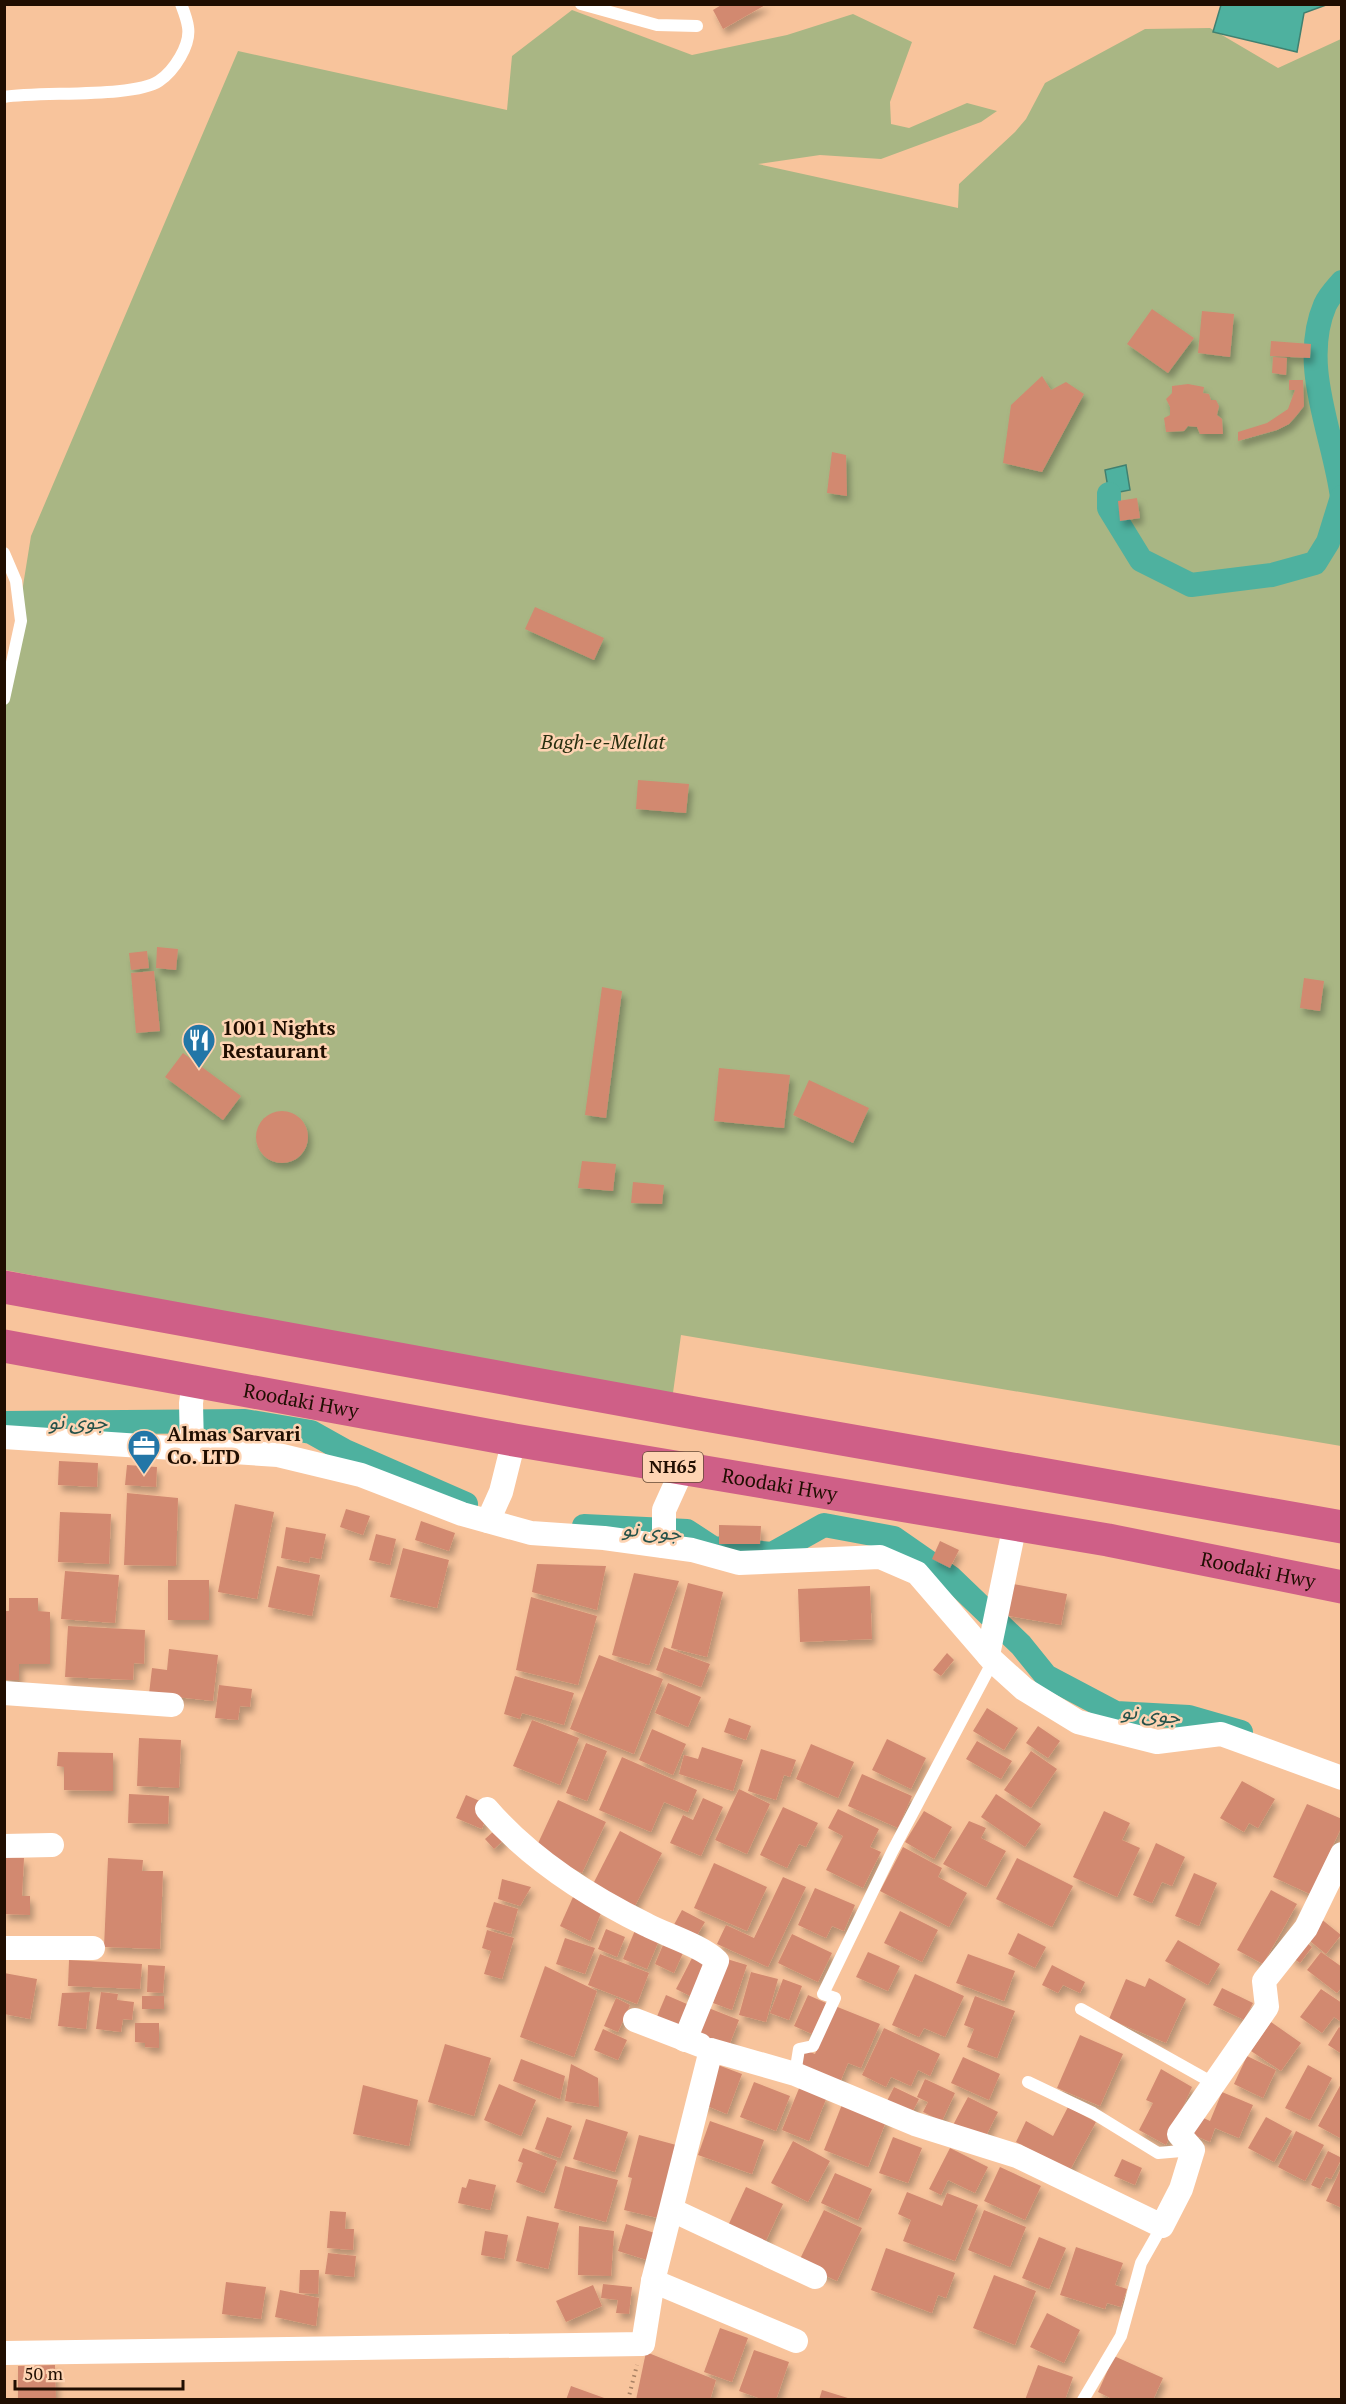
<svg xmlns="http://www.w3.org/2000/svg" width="1346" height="2404" viewBox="0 0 1346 2404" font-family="'PT Serif','Noto Sans Arabic',serif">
<defs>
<filter id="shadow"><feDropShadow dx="3.5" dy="6" stdDeviation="3" flood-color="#0004"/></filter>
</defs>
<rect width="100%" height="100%" fill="#f8c49c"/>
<polygon fill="#a9b684" points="572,10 692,55 787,35 853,14 912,42 890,102 891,124 909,128 967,103 997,111 981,122 881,159 820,155 758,164 958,208 959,184 1015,132 1026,119 1045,83 1145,29 1210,28 1278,68 1341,39 1341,1446 681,1335 672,1400 5,1270 4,704 31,536 238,51 507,110 512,56"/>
<g fill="#4eb19f" stroke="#408070" stroke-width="1.5">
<polygon points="1221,5 1221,4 1326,5 1304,13 1297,52 1213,32"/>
<polygon points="1126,465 1130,490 1109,494 1105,470"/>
</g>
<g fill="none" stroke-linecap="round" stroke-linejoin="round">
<g stroke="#4eb19f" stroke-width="24">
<path d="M 1342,282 C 1336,289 1329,296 1325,305 C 1299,366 1334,435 1342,497"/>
<polyline points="1109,494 1109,508 1141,560 1191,585 1272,575 1315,563 1328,542 1342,497"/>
<polyline points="4,1423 245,1421 311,1432 345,1451 466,1504"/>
<polyline points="584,1526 687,1531 713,1548 772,1554 824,1525 894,1538 950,1577 1021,1645 1046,1676 1116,1713 1189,1717 1241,1732"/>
</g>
</g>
<g fill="#d28970" filter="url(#shadow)">
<polygon points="723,4 767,4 723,29 713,10"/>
<polygon points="1152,309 1194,338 1168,373 1127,344"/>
<polygon points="1202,311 1234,314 1230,357 1198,353"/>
<polygon points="1271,341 1311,344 1310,358 1270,356"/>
<polygon points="1273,357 1287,358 1286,375 1272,373"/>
<polygon points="1042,376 1051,390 1066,382 1084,394 1042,472 1003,463 1011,405"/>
<polygon points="1289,380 1303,380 1304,406 1297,415 1289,424 1277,430 1238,441 1238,432 1267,423 1288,409 1295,390 1289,390"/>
<polygon points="1188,384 1204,387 1203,393 1209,394 1211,400 1216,400 1219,406 1217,415 1222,419 1223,434 1200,434 1197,427 1188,426 1184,431 1166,432 1164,418 1170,415 1170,407 1166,399 1172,393 1172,386"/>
<polygon points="832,452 846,455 847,496 827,493"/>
<polygon points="1137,498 1140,518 1120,521 1118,501"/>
<polygon points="535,607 604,638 594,660 525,629"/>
<polygon points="638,780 689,784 686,813 636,809"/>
<polygon points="157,947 178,949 176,970 156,968"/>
<polygon points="147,951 149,968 131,970 129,953"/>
<polygon points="154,971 160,1031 136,1033 131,973"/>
<polygon points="1304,978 1324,981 1320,1011 1300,1008"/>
<polygon points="602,987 622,991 606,1118 585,1115"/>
<polygon points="183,1053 241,1096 223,1120 165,1077"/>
<polygon points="719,1068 790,1075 784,1128 714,1121"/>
<polygon points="809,1080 869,1108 853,1143 793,1115"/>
<circle cx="282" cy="1137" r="26"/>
<polygon points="582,1161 616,1164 613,1191 578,1188"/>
<polygon points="633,1182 664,1185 662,1204 631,1203"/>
<polygon points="59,1461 98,1463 97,1487 58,1485"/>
<polygon points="127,1465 157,1467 156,1487 125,1485"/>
<polygon points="127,1493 178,1498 176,1566 124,1565"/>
<polygon points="235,1504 274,1512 257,1599 218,1592"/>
<polygon points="346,1509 370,1516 363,1535 340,1527"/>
<polygon points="60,1512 111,1514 109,1564 58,1562"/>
<polygon points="421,1521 455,1533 449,1551 415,1540"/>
<polygon points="719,1525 761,1526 760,1544 719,1544"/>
<polygon points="286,1527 326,1534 321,1559 310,1557 309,1563 281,1558"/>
<polygon points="376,1534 396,1539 390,1565 369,1560"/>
<polygon points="940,1541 959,1550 950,1568 932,1559"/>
<polygon points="403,1548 449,1560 437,1608 390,1597"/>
<polygon points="537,1564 606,1566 597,1610 532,1592"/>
<polygon points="277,1566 320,1575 312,1616 268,1607"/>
<polygon points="65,1571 119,1575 115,1623 61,1619"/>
<polygon points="634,1573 679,1581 649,1665 612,1655"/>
<rect x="168" y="1580" width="41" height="40"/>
<polygon points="688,1583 723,1592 707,1657 671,1648"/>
<polygon points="1008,1583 1067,1594 1061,1625 1003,1615"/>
<polygon points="870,1586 872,1639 800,1642 798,1589"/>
<polygon points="531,1597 597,1616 578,1685 516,1670"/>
<polygon points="9,1598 38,1598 38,1611 50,1612 50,1664 19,1664 19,1680 4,1680 4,1611 9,1611"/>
<polygon points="68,1626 145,1630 144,1664 134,1663 133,1680 65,1677"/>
<polygon points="664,1647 710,1664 701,1687 656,1670"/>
<polygon points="169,1649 218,1655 213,1701 149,1694 152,1668 167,1670"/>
<polygon points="947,1653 954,1660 941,1676 933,1670"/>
<polygon points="599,1655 663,1679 634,1754 570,1729"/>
<polygon points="515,1676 574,1693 564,1725 522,1713 520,1719 504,1714"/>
<polygon points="668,1683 701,1697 688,1727 655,1713"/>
<polygon points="219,1685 252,1689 250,1707 240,1706 238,1720 215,1718"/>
<polygon points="987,1708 1018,1728 1004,1750 973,1731"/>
<polygon points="729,1718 751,1726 746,1740 724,1732"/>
<polygon points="532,1720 579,1738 560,1785 513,1766"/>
<polygon points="1038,1726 1060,1741 1048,1758 1026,1743"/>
<polygon points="652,1729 686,1744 673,1775 639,1760"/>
<polygon points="139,1738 181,1740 179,1788 137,1786"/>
<polygon points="887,1739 926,1758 911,1789 872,1770"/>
<polygon points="977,1741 1012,1761 1001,1779 966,1759"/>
<polygon points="586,1743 607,1751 587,1801 566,1793"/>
<polygon points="811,1744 854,1762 838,1798 796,1779"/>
<polygon points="702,1747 743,1760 733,1791 679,1774 684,1755 698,1759"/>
<polygon points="761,1749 796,1760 790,1777 784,1775 776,1800 748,1791"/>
<polygon points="1031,1751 1057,1769 1031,1808 1004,1790"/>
<polygon points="58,1752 113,1753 113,1791 64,1790 64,1767 57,1766"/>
<polygon points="622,1757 697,1790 688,1812 664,1802 651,1832 599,1810"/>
<polygon points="862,1774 912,1796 898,1828 848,1806"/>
<polygon points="1242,1781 1275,1799 1258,1828 1249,1823 1244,1832 1220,1818"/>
<polygon points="739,1789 770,1804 747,1854 715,1840"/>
<polygon points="129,1794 169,1796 168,1824 128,1823"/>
<polygon points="996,1794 1041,1824 1025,1847 981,1817"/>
<polygon points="466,1795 482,1802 476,1814 486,1818 482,1829 456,1818"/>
<polygon points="703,1798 723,1807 701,1856 670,1843 683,1815 693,1820"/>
<polygon points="558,1800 606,1822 582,1873 534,1852"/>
<polygon points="1307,1804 1342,1819 1342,1826 1310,1894 1273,1877"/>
<polygon points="783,1807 818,1823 806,1847 799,1844 787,1868 760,1855"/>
<polygon points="838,1809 879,1829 870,1847 881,1852 863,1888 826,1870 843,1836 828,1828"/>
<polygon points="924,1811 952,1827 934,1859 905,1842"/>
<polygon points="1104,1811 1130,1823 1122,1840 1140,1848 1117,1897 1073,1877"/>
<polygon points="969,1821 986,1828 981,1838 1006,1851 986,1887 943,1864"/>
<polygon points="496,1829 505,1839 494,1849 485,1839"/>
<polygon points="620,1831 662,1853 633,1910 591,1888"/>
<polygon points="1156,1843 1185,1857 1172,1886 1162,1882 1152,1903 1133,1895"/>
<polygon points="903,1847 942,1868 938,1877 967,1893 949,1927 880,1891"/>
<polygon points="4,1857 24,1858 22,1896 30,1896 30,1915 4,1914"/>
<polygon points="108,1858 143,1860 142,1871 163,1871 160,1949 104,1947"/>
<polygon points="1017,1858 1073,1886 1052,1927 996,1899"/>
<polygon points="714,1863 767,1887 747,1931 694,1908"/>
<polygon points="1194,1873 1217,1883 1199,1926 1175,1916"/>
<polygon points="783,1877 806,1887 768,1967 717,1944 726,1925 754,1938"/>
<polygon points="502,1879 531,1887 520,1906 498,1899"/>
<polygon points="815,1888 855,1905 844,1931 832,1926 826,1938 798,1925"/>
<polygon points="1271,1890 1297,1904 1263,1964 1237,1950"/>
<polygon points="573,1897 601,1913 590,1941 560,1926"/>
<polygon points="494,1902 518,1909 511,1934 486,1927"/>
<polygon points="682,1910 705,1922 692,1944 670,1932"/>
<polygon points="900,1911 938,1930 922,1962 884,1943"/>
<polygon points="1320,1918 1341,1935 1326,1954 1305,1937"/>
<polygon points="636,1928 660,1938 647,1969 623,1959"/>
<polygon points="606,1929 625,1937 617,1957 598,1949"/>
<polygon points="487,1930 514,1938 502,1979 484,1974 491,1951 482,1948"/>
<polygon points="1018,1933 1046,1947 1035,1968 1008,1954"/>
<polygon points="792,1934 832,1953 818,1982 778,1963"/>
<polygon points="565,1938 595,1948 585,1974 556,1964"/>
<polygon points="1302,1939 1312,1947 1300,1963 1290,1956"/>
<polygon points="1178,1940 1220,1964 1208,1985 1165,1961"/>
<polygon points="663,1945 683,1953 674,1973 655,1964"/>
<polygon points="868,1952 900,1966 888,1991 856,1977"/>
<polygon points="1321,1952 1342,1967 1342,1987 1337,1993 1307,1970"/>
<polygon points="600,1954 649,1973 637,2004 588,1985"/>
<polygon points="968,1954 1015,1971 1004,2001 956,1983"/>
<polygon points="692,1958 713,1968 698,2000 676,1989"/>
<polygon points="727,1959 747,1965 732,2010 713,2003"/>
<polygon points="69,1960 142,1964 140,1989 68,1986"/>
<polygon points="148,1965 165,1966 163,1993 147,1992"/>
<polygon points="1052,1965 1085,1982 1080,1993 1063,1985 1058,1993 1042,1985"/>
<polygon points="545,1966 597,1991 574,2057 520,2037"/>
<polygon points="751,1972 778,1979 766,2022 739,2015"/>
<polygon points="4,1973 37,1979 30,2019 4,2014"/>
<polygon points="915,1974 964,1996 945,2037 924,2028 919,2037 892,2025"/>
<polygon points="1149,1978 1186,1999 1166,2043 1109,2019 1126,1979 1145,1987"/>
<polygon points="783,1979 802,1986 789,2020 770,2013"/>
<polygon points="1222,1988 1253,2003 1244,2020 1213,2005"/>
<polygon points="1321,1989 1342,2003 1342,2019 1340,2021 1334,2017 1322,2033 1300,2017"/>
<polygon points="90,1992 86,2029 58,2026 62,1993"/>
<polygon points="101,1992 118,1994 117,2000 134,2002 132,2020 123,2019 121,2032 96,2029"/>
<polygon points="666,1995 694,2007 681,2038 653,2026"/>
<polygon points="808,1995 826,2003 812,2034 794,2026"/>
<rect x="142" y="1996" width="22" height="13"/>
<polygon points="975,1996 1015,2011 997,2058 967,2047 974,2029 964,2025"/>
<polygon points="616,1998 630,2005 618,2032 604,2026"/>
<polygon points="701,2005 739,2020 727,2051 688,2036"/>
<polygon points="835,2006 880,2024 861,2068 848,2063 839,2085 798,2068 805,2050 815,2054"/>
<polygon points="1271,2022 1301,2043 1281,2071 1251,2051"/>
<polygon points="135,2023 159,2023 159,2048 145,2047 145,2043 135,2042"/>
<polygon points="1339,2027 1342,2029 1342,2054 1328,2045"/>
<polygon points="884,2028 940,2054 930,2076 918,2070 911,2086 891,2077 886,2087 862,2075"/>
<polygon points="603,2029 627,2040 618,2060 594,2050"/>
<polygon points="1080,2035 1123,2054 1100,2106 1057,2088"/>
<polygon points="445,2044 491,2058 474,2116 428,2102"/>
<polygon points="1247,2056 1276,2070 1263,2098 1234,2084"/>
<polygon points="963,2057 1000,2074 989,2100 951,2083"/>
<polygon points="521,2059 565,2076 560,2099 513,2081"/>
<polygon points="571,2064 598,2078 599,2107 565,2101"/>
<polygon points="718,2065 742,2074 727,2114 702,2104"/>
<polygon points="1308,2065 1332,2078 1310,2120 1285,2108"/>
<polygon points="1161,2069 1192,2087 1166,2145 1139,2130 1153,2103 1146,2100"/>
<polygon points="925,2079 955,2093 942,2121 923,2112 928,2102 917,2097"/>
<polygon points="754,2082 790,2096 776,2131 740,2117"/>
<polygon points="1342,2082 1342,2139 1318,2126"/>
<polygon points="499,2084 536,2100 521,2136 484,2120"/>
<polygon points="363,2085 418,2100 409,2146 353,2134"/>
<polygon points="800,2086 827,2097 809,2141 782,2130"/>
<polygon points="894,2087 919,2099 911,2115 886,2103"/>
<polygon points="1222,2092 1253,2105 1239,2138 1215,2128 1210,2142 1189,2133 1197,2115 1210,2121"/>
<polygon points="968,2097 998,2112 983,2142 952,2127"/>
<polygon points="843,2102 887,2119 868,2167 824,2150"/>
<polygon points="1068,2107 1096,2122 1070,2170 1016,2142 1026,2121 1053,2136"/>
<polygon points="547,2117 572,2126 560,2158 535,2149"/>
<polygon points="1266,2117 1292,2131 1274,2162 1248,2148"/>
<polygon points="586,2119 628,2132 615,2172 573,2159"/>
<polygon points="710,2121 764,2140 752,2174 698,2155"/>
<polygon points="1296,2131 1324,2145 1305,2181 1278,2167"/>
<polygon points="639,2135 680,2146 662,2219 624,2210 632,2178 628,2177"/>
<polygon points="893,2137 922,2148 908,2183 879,2173"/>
<polygon points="793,2141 830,2161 808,2202 771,2183"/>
<polygon points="523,2148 557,2161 544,2193 516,2182 523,2163 518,2161"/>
<polygon points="950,2148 988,2167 975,2193 948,2180 941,2195 929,2189"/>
<polygon points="1328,2151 1342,2158 1331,2179 1326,2177 1320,2189 1311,2185"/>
<polygon points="1122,2159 1142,2168 1135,2185 1114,2176"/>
<polygon points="565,2166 618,2180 606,2222 554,2208"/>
<polygon points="1342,2166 1342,2208 1326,2201"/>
<polygon points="1000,2167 1041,2186 1025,2220 984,2201"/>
<polygon points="835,2173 872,2189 858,2220 821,2203"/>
<polygon points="469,2179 496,2185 490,2210 458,2203 462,2187 466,2188"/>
<polygon points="746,2187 783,2204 763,2247 726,2230"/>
<polygon points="907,2192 942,2206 947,2193 978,2205 955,2261 903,2241 911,2220 898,2214"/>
<polygon points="824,2210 862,2228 837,2281 798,2263"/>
<polygon points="984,2210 1026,2227 1010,2267 968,2250"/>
<polygon points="330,2211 346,2212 345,2229 354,2229 353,2250 327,2248"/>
<polygon points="527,2216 559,2223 548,2269 516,2261"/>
<polygon points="626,2224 658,2234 650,2261 618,2251"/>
<polygon points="579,2226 614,2231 611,2276 578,2275"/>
<polygon points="485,2231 508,2235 504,2259 481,2255"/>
<polygon points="1039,2237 1066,2248 1049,2289 1022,2278"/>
<polygon points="1076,2247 1123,2263 1115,2285 1127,2289 1121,2307 1107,2303 1105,2309 1060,2295"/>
<polygon points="886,2248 955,2273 946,2298 938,2295 932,2313 871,2290"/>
<polygon points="328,2253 356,2256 354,2277 325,2274"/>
<polygon points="300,2270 319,2270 318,2294 299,2293"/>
<polygon points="994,2275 1036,2291 1015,2345 973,2328"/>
<polygon points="226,2282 266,2287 261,2319 222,2314"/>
<polygon points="603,2284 632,2287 629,2314 616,2313 618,2300 601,2298"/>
<polygon points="593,2285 602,2306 566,2322 556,2301"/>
<polygon points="280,2290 319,2298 316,2326 275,2317"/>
<polygon points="1047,2313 1080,2330 1064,2363 1030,2347"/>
<polygon points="720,2328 748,2338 732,2382 704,2372"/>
<polygon points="754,2350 789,2362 776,2400 764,2400 739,2391"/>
<polygon points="646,2352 716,2380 710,2400 636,2400"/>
<polygon points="1114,2356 1163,2378 1153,2400 1114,2400 1098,2392"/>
<polygon points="55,2365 56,2400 18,2400 18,2366"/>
<polygon points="1038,2365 1073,2377 1065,2400 1025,2400"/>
<polygon points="571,2386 607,2399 607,2400 566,2400"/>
<polygon points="822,2390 851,2399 851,2400 819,2400"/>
</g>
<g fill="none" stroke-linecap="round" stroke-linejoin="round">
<polyline stroke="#a88163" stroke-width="4" stroke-dasharray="1.5 4.5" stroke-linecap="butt" points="628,2400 637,2365"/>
<g stroke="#fff" stroke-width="12">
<polyline points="581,4 657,25 697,26"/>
<path d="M 4,97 C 40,91 134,98 159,81 C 174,71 191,45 188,27 C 187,19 184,12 181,4"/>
<polyline points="4,553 16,581 21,621 4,699"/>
<polyline points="1081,2009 1213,2083"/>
<polyline points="795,2074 799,2049 813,2046 835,1998 823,1994 892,1852 993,1661"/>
<polyline points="1028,2082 1093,2113 1158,2153 1193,2150"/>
<polyline points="1083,2400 1121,2336 1141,2263 1162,2226"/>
</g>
<g stroke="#fff" stroke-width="24">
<polyline points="4,1437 278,1455 361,1475 462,1514 531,1533 604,1538 692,1550 739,1563 880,1557 917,1573 993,1661 1024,1689 1078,1722 1157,1742 1221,1734 1342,1778"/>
<polyline points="192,1448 191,1403 194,1381"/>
<polyline points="488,1521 501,1492 514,1440"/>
<polyline points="664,1546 664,1510 683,1468"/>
<polyline points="988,1655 1015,1524"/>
<polyline points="4,1693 172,1705"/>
<path d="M 487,1809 C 530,1859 588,1896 647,1925 C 666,1935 702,1946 717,1961 L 685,2040"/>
<polyline points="4,1846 52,1845"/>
<polyline points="4,1948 93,1948"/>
<polyline points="635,2020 700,2045"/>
<polyline points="672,2210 815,2277"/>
<polyline points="653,2281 796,2341"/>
<polyline points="4,2353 643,2344 653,2281 711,2050 795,2074 915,2124 1017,2156 1162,2226 1181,2189 1193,2150 1179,2134 1267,2007 1264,1981 1306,1928 1342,1854"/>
</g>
<g stroke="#cf5f87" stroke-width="33">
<polyline points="4,1287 700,1414 1342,1527"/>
<path id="s1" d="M 4,1346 L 514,1440 L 1108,1540 L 1342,1587"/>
</g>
</g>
<defs>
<symbol id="restaurant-pin" viewBox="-11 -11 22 30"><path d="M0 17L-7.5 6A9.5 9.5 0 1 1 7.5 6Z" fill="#2376a7" stroke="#fed4b3"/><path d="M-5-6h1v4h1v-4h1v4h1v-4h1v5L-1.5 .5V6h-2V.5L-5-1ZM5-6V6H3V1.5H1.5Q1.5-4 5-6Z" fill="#fff"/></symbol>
<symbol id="office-pin" viewBox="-11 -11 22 30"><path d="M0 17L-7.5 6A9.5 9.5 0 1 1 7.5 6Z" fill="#2376a7" stroke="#fed4b3"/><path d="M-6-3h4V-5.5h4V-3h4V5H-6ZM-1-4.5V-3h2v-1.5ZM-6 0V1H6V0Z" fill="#fff"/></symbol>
</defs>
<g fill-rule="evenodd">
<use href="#restaurant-pin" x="180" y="1021" width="38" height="52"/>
<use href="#office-pin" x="125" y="1427" width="38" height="52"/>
</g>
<g text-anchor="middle" stroke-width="5" stroke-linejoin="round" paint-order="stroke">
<rect fill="#fed4b3" stroke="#634936" stroke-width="1.5" x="643" y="1452" width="60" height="30" rx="4.5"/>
<g font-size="18" font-weight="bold" fill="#200e01">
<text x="673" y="1473">NH65</text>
</g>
<g font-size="20" font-style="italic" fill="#272e0f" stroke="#fed4b3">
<text x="603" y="749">Bagh-e-Mellat</text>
</g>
<g font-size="20" font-weight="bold" fill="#200e01" stroke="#fed4b3" text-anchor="start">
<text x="222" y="1035">1001 Nights<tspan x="222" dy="23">Restaurant</tspan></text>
<text x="167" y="1441">Almas Sarvari<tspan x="167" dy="23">Co. LTD</tspan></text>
</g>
<g font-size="20" fill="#200e01" stroke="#fed4b3">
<text dy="7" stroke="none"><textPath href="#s1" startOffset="302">Roodaki Hwy</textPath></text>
<text dy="7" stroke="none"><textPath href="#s1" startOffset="788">Roodaki Hwy</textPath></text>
<text dy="7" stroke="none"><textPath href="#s1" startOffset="1274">Roodaki Hwy</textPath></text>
</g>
<g font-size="21" font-style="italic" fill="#26524a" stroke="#fed4b3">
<text x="78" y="1429">جوی نو</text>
<text transform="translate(652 1531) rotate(5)" y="7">جوی نو</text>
<text transform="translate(1151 1714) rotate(6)" y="7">جوی نو</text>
</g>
</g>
<rect width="1346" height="2404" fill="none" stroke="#200e01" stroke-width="12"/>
<path d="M15 2380v9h168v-9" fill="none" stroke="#200e01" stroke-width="3"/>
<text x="24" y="2380" font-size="18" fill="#200e01" stroke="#fed4b3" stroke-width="4.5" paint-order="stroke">50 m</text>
</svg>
